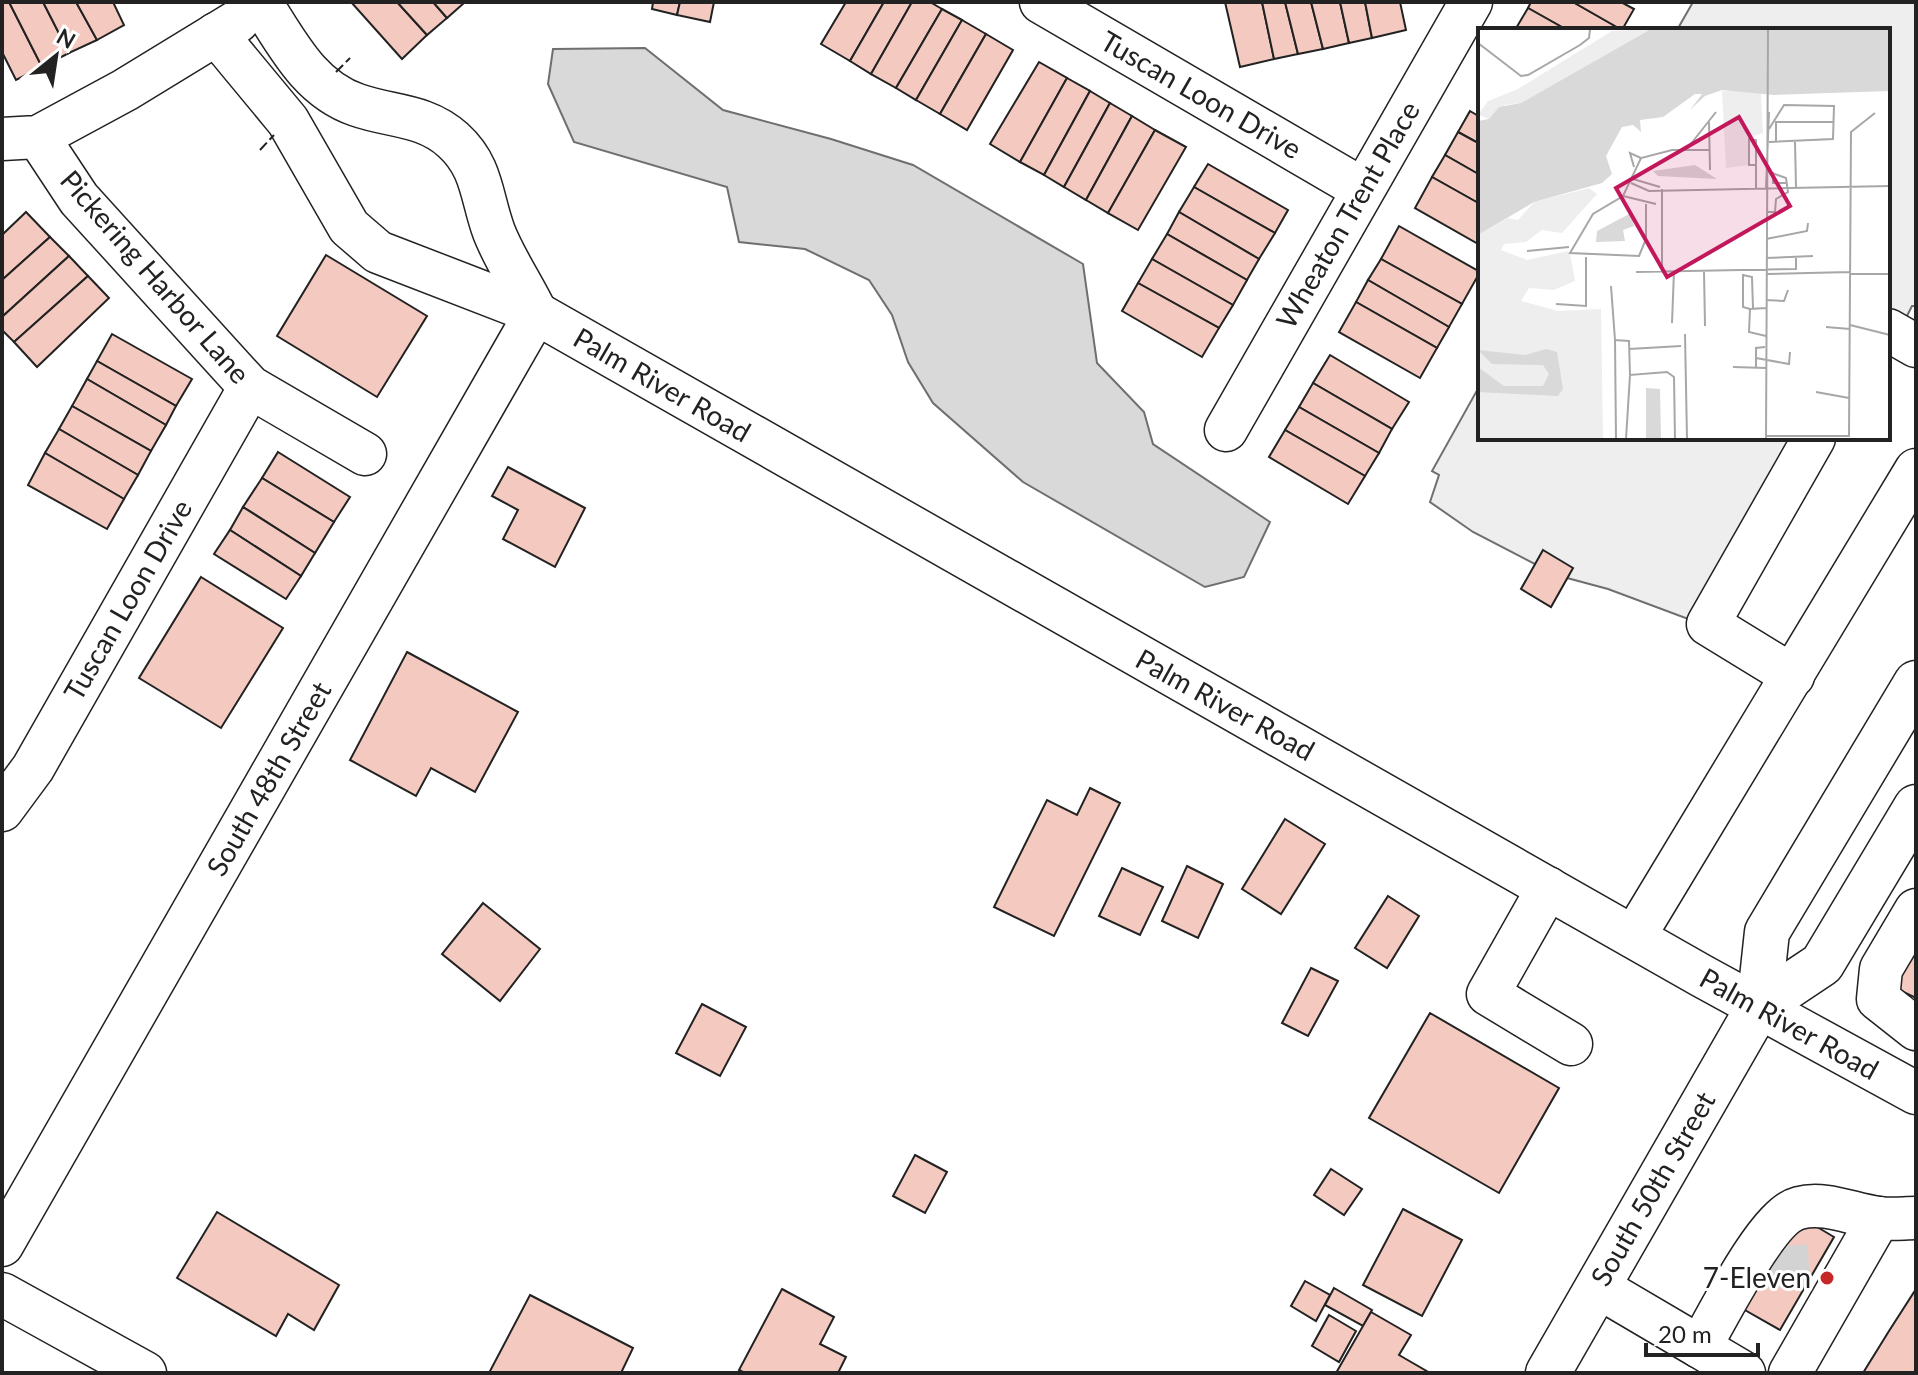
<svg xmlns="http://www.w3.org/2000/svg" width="1918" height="1375" viewBox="0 0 1918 1375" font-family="Lato,sans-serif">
<rect width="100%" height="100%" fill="#fff"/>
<g fill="#eee" stroke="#6f6f6f" stroke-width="2">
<polygon points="1693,2 1916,2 1916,306 1912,306 1888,353 1888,30 1677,30"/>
<polygon points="1480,385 1480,438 1829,438 1707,626 1608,589 1556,575 1473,532 1430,502 1439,475 1432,471"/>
</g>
<polygon fill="#d9d9d9" stroke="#6f6f6f" stroke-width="2" points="645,48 723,110 831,139 913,165 1083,264 1097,363 1144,412 1153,444 1270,522 1244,577 1205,587 1023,482 933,403 908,362 892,315 869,280 805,249 739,242 727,187 574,142 548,84 553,49"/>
<g fill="#f3c9c0" stroke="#222" stroke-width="2">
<polygon points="2,2 9,2 42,67 16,80 2,52"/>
<polygon points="9,2 43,2 69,53 42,67"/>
<polygon points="43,2 76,2 97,40 69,53"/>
<polygon points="76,2 113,2 124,25 97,40"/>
<polygon points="351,2 397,2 427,35 402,59"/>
<polygon points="397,2 433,2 447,18 427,35"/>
<polygon points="433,2 463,2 464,3 447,18"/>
<polygon points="653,2 680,2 677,15 652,9"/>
<polygon points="680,2 714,2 710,22 677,15"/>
<polygon points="846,2 884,2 850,61 821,44"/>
<polygon points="884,2 912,2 871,74 850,61"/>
<polygon points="912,2 930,2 942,9 896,88 871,74"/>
<polygon points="1225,2 1262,2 1274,59 1240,67"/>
<polygon points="1262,2 1285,2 1298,54 1274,59"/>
<polygon points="1285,2 1311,2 1323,49 1298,54"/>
<polygon points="1311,2 1340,2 1349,43 1323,49"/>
<polygon points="1340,2 1365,2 1372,38 1349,43"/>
<polygon points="1365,2 1400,2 1406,30 1372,38"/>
<polygon points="1531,2 1573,2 1622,30 1567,30 1528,8"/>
<polygon points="1573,2 1621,2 1634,9 1622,30"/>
<polygon points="1528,8 1567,30 1515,30"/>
<polygon points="942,9 962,20 916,100 896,88"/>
<polygon points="962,20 986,34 940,114 916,100"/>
<polygon points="986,34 1013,50 967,130 940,114"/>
<polygon points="1039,62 1067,78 1020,162 990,144"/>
<polygon points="1067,78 1090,91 1044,175 1020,162"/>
<polygon points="1090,91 1110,103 1064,187 1044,175"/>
<polygon points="1110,103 1132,116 1086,200 1064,187"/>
<polygon points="1470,111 1480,117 1480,144 1458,132"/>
<polygon points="1132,116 1155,130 1108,213 1086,200"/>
<polygon points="1155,130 1186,147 1138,230 1108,213"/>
<polygon points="1458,132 1480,144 1480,175 1445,155"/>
<polygon points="1445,155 1480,175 1480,204 1432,177"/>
<polygon points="1208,164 1288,210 1275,233 1194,187"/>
<polygon points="1432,177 1480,204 1480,245 1415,208"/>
<polygon points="1194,187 1275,233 1259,259 1179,212"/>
<polygon points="26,212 50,237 2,280 2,235"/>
<polygon points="1179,212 1259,259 1247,280 1167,234"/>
<polygon points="1399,226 1480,272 1462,304 1381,259"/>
<polygon points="1167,234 1247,280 1233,305 1152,259"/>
<polygon points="50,237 69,256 2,317 2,280"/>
<polygon points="326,255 427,316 377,397 277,336"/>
<polygon points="69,256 88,276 14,342 2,330 2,317"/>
<polygon points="1152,259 1233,305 1219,328 1138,283"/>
<polygon points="1381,259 1462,304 1449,327 1368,280"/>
<polygon points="88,276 109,298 37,367 14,342"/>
<polygon points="1368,280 1449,327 1437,348 1356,302"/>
<polygon points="1138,283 1219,328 1202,357 1122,311"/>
<polygon points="1356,302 1437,348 1420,378 1339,332"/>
<polygon points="112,334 192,379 176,406 97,361"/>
<polygon points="1330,355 1409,402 1392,429 1313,383"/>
<polygon points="97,361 176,406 166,425 87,379"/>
<polygon points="87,379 166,425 151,451 72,406"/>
<polygon points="1313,383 1392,429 1379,453 1299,407"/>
<polygon points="72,406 151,451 138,475 59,429"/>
<polygon points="1299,407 1379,453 1365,476 1285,430"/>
<polygon points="59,429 138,475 124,499 45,453"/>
<polygon points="1285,430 1365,476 1348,504 1269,457"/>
<polygon points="278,452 350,497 334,522 262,478"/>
<polygon points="45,453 124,499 107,529 28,485"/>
<polygon points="508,467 585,508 555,567 503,539 518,510 492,496"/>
<polygon points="262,478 334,522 315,553 243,507"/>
<polygon points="243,507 315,553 301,576 230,530"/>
<polygon points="230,530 301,576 286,599 214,554"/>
<polygon points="1543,550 1573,568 1551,607 1521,589"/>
<polygon points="201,577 283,628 221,728 139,678"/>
<polygon points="407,652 518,712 475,792 431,768 416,796 350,760"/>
<polygon points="1090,788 1120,803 1054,936 994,907 1047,800 1077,815"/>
<polygon points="1285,819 1325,844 1281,914 1242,889"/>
<polygon points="1187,866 1223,884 1198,938 1162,921"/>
<polygon points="1122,868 1163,887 1140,935 1099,916"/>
<polygon points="1388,896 1419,916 1387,968 1355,948"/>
<polygon points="483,903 540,949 500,1001 442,954"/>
<polygon points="1916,943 1916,998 1895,988"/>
<polygon points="1311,968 1338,981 1308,1036 1282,1023"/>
<polygon points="702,1004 746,1027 720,1076 676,1053"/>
<polygon points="1430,1013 1559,1088 1499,1193 1369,1118"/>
<polygon points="915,1155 947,1172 925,1213 893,1196"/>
<polygon points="1331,1169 1362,1189 1344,1215 1314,1195"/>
<polygon points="1403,1209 1462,1240 1422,1316 1363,1285"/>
<polygon points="217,1212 339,1285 314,1330 288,1314 276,1336 177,1278"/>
<polygon points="1797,1215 1834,1237 1780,1330 1743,1309"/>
<polygon points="1305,1281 1330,1295 1316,1321 1291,1306"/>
<polygon points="1334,1288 1372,1310 1363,1326 1325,1305"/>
<polygon points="782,1289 834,1317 820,1344 846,1357 838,1373 745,1373 739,1370"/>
<polygon points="1916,1289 1916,1373 1863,1373 1889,1331"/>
<polygon points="530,1295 633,1348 621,1373 489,1373"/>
<polygon points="1371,1312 1411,1335 1399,1355 1430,1373 1336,1373"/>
<polygon points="1329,1315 1356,1331 1339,1362 1312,1346"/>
</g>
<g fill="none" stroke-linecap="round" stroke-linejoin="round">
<polyline stroke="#d3d3d3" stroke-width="42" stroke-dasharray="42 21" stroke-linecap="butt" points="1767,1268 1818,1265"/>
<defs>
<g id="minor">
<polyline points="1041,2 1362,189"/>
<path d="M 263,6 C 288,45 310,89 357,105 C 391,117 424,114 453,140 C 483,167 481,197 494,232 C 505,260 523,286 536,313"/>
<polyline points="216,34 288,121 349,227 378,252 536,313 1702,976 1916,1093"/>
<polyline points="38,137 79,199 250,387 365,454"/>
<polyline points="2,139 38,137 125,90 238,21"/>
<polyline points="1888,330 1916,346"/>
<polyline points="1226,430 1471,2"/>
<polyline points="1793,676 1708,624 1814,438"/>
<polyline points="2,810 33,768 250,387"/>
<polyline points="1548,888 1488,994 1571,1044"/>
<polyline points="1916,910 1881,969 1878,999 1916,1029"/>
<polyline points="1634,937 1916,470"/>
<polyline points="2,1245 536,313"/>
<path d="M 1598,1287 L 1700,1347 C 1718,1316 1767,1216 1799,1208 C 1826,1201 1853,1215 1879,1218 C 1891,1220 1904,1218 1916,1218"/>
<polyline points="2,1294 145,1373"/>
<polyline points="1700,1347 1744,1373"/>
<polyline points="1790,1373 1879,1218"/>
</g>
<g id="major">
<polyline points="1759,1006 1767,932 1916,683"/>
<polyline points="1548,1373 1759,1006 1822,964 1916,807"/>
</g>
</defs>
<use href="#minor" stroke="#222" stroke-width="45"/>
<use href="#major" stroke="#222" stroke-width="47"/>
<use href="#minor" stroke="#fff" stroke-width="42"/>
<use href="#major" stroke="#fff" stroke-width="44"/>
<g stroke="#222" stroke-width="2" stroke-dasharray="10 4" stroke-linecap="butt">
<polyline points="336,72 350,58"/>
<polyline points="260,150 274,135"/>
</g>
</g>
<circle fill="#c62828" stroke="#fff" stroke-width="3" cx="1827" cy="1278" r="8"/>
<g text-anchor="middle" stroke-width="6" stroke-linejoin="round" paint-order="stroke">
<g font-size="28" fill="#222" stroke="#fff">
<text transform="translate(1201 95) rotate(30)" y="10">Tuscan Loon Drive</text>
<text transform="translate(1348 215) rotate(-60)" y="10">Wheaton Trent Place</text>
<text transform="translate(155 277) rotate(49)" y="10">Pickering Harbor Lane</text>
<text transform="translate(662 385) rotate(30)" y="10">Palm River Road</text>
<text transform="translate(128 600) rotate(-60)" y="10">Tuscan Loon Drive</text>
<text transform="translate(1225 705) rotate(29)" y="10">Palm River Road</text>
<text transform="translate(269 779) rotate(-60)" y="10">South 48th Street</text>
<text transform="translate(1789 1024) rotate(29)" y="10">Palm River Road</text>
<text transform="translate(1653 1189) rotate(-60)" y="10">South 50th Street</text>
</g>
<g font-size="28" fill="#222" stroke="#fff" text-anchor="end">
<text x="1811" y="1288">7-Eleven</text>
</g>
</g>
<g transform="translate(1478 28)">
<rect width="412" height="412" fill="#fff"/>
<path d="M 173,1 L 43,75 L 27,77 L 11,91 L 0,87 L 10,73 L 40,61 L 134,3 ZM 272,61 L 283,65 L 285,105 L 272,109 L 271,137 L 248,140 L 244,63 ZM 111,160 L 119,166 L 84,205 L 64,202 L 48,214 L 26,216 L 23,222 L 49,232 L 90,223 L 93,230 L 97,253 L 76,262 L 51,260 L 43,273 L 80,283 L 123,281 L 125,411 L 0,411 L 0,207 L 30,190 L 40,192 L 56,174 Z" fill="#eee"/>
<path d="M 173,1 L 412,1 L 412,63 L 296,67 L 244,62 L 227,68 L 212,82 L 224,66 L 217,66 L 185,89 L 162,92 L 163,104 L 155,97 L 144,99 L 128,128 L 134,146 L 124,155 L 56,174 L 0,207 L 0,93 L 11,91 L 21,79 L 43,75 ZM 217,137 L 239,151 L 180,148 L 175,143 ZM 153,185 L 156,198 L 145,202 L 147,213 L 118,214 L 119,203 ZM 68,321 L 79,324 L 85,361 L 80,368 L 0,364 L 0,339 L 26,358 L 65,358 L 71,346 L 65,337 L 14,336 L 0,322 L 47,327 ZM 168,360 L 182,361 L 183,411 L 168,411 Z" fill="#d9d9d9"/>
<path fill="none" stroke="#a7a7a7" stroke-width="2" d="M 0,15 L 43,48 L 50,47 L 102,17 L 111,10 L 112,1M 231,94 L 232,142M 291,114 L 355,111 L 356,78 L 306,77 L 291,101M 298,114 L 298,94 L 355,94M 317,114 L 318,159M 208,122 L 238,84M 156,139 L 152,125 L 163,130M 295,144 L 295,155 L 309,155M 155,151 L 182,159M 153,155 L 171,163 L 412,158M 278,160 L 278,112 L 271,111 L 271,137 L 278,137M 288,160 L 291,84M 184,161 L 184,243M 145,168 L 178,176M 168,176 L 168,211 L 161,228 L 92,225 L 115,186 L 145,168 L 163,130 L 194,122 L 232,122M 288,184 L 297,184 L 298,171 L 310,164 L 308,150 L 291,144M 288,211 L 329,203 L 330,195M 49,223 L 91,219M 288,230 L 335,228M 226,243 L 227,298M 158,244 L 318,241 L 318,228M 288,246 L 372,244M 372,246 L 412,246M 133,258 L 137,312M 288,272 L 306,273 L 310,262M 78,276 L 108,278 L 108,229M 288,280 L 272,281 L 271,304 L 288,308M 272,281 L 265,279 L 265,247 L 274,249 L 275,280M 194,295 L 196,243M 372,297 L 412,307M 348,299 L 372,301M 207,306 L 209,411M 151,321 L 203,318M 278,330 L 311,336 L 312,324M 255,339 L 288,340M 278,340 L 278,320 L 287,319M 338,364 L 371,370M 288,408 L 371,408 L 373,104 L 397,85M 138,411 L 137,312 L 151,313 L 152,347 L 189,344 L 196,349 L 197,411M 148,411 L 152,347M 288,411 L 290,1"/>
<path fill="#c2185b" fill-opacity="0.15" stroke="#c2185b" stroke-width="4" d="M 261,89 L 312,178 L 189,249 L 138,160 Z"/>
<rect width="412" height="412" fill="none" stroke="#222" stroke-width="4"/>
</g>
<rect width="1918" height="1375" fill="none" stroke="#222222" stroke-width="8"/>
<g transform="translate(56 56) rotate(30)" stroke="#ffffff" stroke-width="6" paint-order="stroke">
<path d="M0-6L14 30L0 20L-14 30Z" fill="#222222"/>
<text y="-12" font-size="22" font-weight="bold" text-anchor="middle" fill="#222222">N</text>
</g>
<path d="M1646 1343v12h112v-12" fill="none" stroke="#222222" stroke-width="4"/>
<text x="1658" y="1343" font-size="24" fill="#222222" stroke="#ffffff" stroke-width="6" paint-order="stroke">20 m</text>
</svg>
